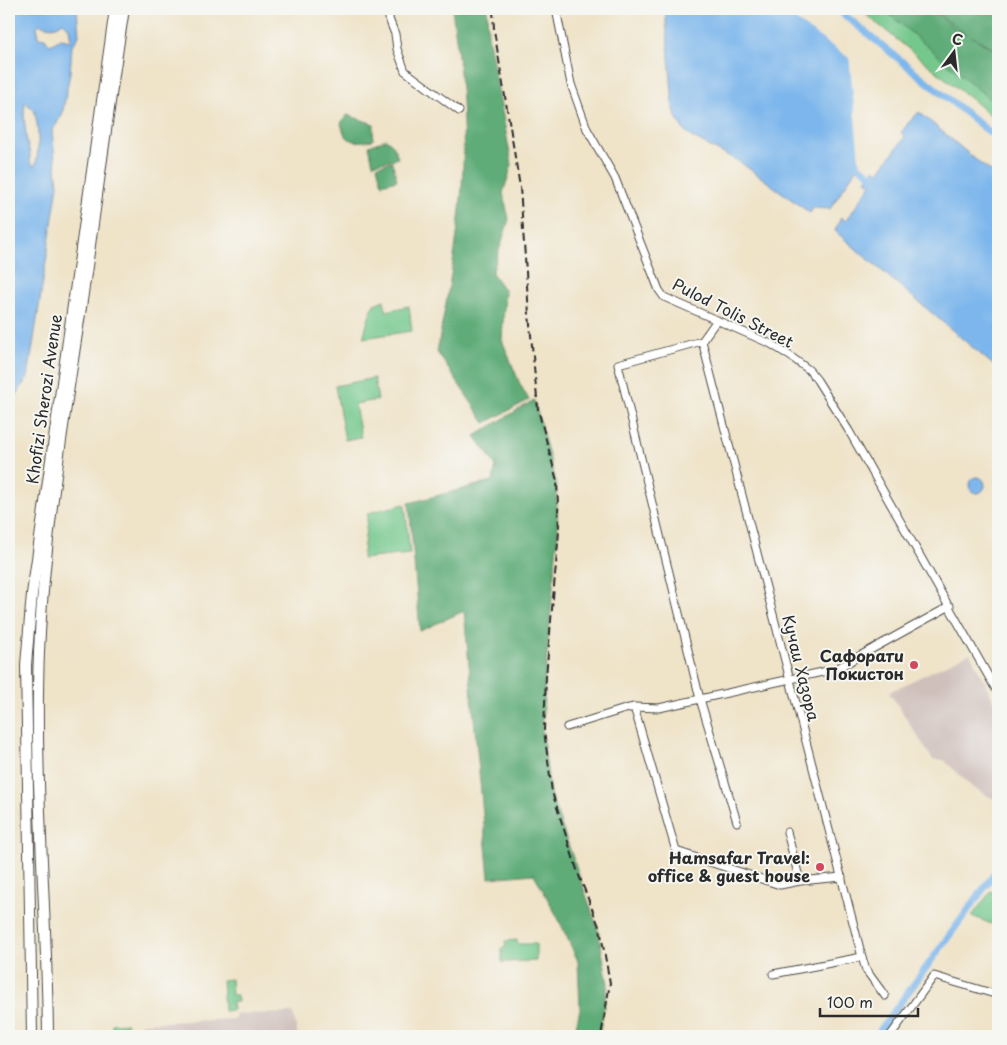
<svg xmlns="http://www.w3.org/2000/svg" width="1007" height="1045" viewBox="0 0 1007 1045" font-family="'Playpen Sans',sans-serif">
<rect width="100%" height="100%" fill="#f6f6f2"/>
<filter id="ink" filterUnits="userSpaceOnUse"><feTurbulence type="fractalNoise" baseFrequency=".02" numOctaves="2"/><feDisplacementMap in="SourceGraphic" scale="10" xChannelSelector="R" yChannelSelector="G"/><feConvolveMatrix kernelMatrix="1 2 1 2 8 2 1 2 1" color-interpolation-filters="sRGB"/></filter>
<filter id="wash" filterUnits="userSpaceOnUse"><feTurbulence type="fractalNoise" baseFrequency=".0096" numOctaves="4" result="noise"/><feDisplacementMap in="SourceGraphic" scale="20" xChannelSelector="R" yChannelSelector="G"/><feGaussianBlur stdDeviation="1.12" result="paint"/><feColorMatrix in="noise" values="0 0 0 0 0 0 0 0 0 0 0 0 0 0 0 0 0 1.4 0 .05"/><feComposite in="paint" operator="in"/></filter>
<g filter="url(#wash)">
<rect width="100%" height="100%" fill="#efe3c8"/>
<g fill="#cfc0bb">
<polygon points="970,653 998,709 998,801 973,788 944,760 933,760 889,692"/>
<polygon points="293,1013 298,1036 136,1036 141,1023 235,1019 235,1014"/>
</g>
<g fill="#74c88c" stroke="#507a5c">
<polygon points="859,9 998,9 998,121"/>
<polygon points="384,300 386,311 409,306 412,331 363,338 368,320 374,304"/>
<polygon points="374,378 378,400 355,404 361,437 345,440 335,386"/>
<polygon points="405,504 410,554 362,559 368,513"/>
<polygon points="991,891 998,895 998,923 992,921 991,924 972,916"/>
<polygon points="517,940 518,944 536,944 536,961 502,962 502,948 506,947 505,941"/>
<polygon points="231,979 232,995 237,995 238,1002 232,1002 233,1010 224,1011 222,980"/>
<polygon points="127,1023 126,1036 112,1036 112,1024"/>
</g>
<g fill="#5fac78" stroke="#456c52">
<path d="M 452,9 L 487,9 L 488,35 L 512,165 L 503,193 L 509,219 L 492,273 L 505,291 L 502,340 L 520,384 L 529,400 L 485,423 L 437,352 C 446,302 457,249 461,198 C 467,135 461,71 452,9 Z"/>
<polygon points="883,9 930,9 956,29 966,34 932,9 998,9 998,50 972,37 998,52 998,106"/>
<path d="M 347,115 L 374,124 L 373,140 C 354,143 345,143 341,123 Z"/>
<polygon points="386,139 394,146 398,158 373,164 369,146"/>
<polygon points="392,161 397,180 382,184 377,166"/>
<polygon points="534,400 556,482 558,532 545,676 542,731 550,793 598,929 608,984 599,1036 574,1036 580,1009 578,961 558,918 534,874 489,878 464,611 420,631 409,503 493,481 496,466 475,436"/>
</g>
<g fill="#7bb6ec" stroke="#53708c" fill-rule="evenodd">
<path d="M 9,9 L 77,9 L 79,36 L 72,46 L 70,73 L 62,115 L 52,131 L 58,185 L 28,377 L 14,399 L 9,416 L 9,190 L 10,185 L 9,175 ZM 63,22 L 69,28 L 71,41 L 61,39 L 50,45 L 45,38 L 38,37 L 37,27 L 39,24 C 49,27 54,29 63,22 ZM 25,102 C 28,105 32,108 34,111 C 39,123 40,157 34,167 L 30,161 L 30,153 L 27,143 L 24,116 Z"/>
<polygon points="665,9 771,9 844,62 854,166 857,168 830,209 813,208 810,213 740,162 693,138 683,129 676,117 673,105"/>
<polygon points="919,112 982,165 998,176 998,369 835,231 841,217 846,221 871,184 866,180 874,169 879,172 905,137 901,133 909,122"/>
<circle cx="977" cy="485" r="8"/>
</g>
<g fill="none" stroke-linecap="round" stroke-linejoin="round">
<g stroke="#7bb6ec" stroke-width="7">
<polyline points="774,9 846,60 856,164 870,174"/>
<polyline points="837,9 998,139"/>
<polyline points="876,1036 998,869"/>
</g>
</g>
</g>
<g filter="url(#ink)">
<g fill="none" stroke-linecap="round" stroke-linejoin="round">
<defs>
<g id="minor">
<polyline points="390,9 389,19 395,34 397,49 405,71 459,111"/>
<polyline points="556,9 571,84 587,129 615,178 659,290 664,297 771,344 790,356 809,370 817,380 849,431 998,693"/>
<polyline points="717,320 702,341 618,364 700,699 737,822"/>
<polyline points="702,341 862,957 866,970 885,996"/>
<polyline points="634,707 676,851 780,885 800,881 842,877"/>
<polyline points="567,727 625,709 634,707 659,708 836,669 950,606"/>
<polyline points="787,832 800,881"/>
<polyline points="773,974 862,957"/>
<polyline points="890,1036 934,976 998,995"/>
</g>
<g id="secondary">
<polyline points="32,1036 26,665 32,594 115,9"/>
<path d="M 48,1036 C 47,909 34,780 39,652 C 44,537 64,421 81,307 C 96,208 108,108 124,9"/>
</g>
</defs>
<use href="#minor" stroke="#484743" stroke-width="9"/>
<use href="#secondary" stroke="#484743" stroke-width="12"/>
<use href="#minor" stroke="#fff" stroke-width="7"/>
<use href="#secondary" stroke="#fff" stroke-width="10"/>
<polyline stroke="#2b2b2b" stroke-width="2" stroke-dasharray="8 4" stroke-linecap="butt" points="493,9 494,30 520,187 529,314 538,409 557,481 559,531 546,676 544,730 552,792 578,873 600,929 610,983 601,1036"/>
</g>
</g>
<g fill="#d1495b" stroke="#f6f6f2" stroke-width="2">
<circle cx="914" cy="665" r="5"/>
<circle cx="820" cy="867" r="5"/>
</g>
<g text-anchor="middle" stroke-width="4" stroke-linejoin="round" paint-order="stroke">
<g font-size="16" fill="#2b2b2b" stroke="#f6f6f2">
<text transform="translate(733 313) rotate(27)" y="6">Pulod Tolis Street</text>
<text transform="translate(44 399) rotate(-82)" y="6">Khofizi Sherozi Avenue</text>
<text transform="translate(801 668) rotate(76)" y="6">Кучаи Хазора</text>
</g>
<g font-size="16" font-weight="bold" fill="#2b2b2b" stroke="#f6f6f2" text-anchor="end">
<text x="904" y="662">Сафорати<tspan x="904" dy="18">Покистон</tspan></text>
<text x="810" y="864">Hamsafar Travel:<tspan x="810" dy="18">office &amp; guest house</tspan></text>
</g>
</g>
<rect width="1007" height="1045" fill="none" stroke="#f6f6f2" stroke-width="30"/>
<g transform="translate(954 52) rotate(15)" stroke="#f6f6f2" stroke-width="4" paint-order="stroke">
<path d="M0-4L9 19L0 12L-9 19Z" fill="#2b2b2b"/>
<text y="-8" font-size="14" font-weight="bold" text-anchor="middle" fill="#2b2b2b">С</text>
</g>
<path d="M820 1008v8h98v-8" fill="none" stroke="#2b2b2b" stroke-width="2.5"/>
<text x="827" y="1008" font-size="15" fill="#2b2b2b" stroke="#f6f6f2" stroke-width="4" paint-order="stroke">100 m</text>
</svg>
